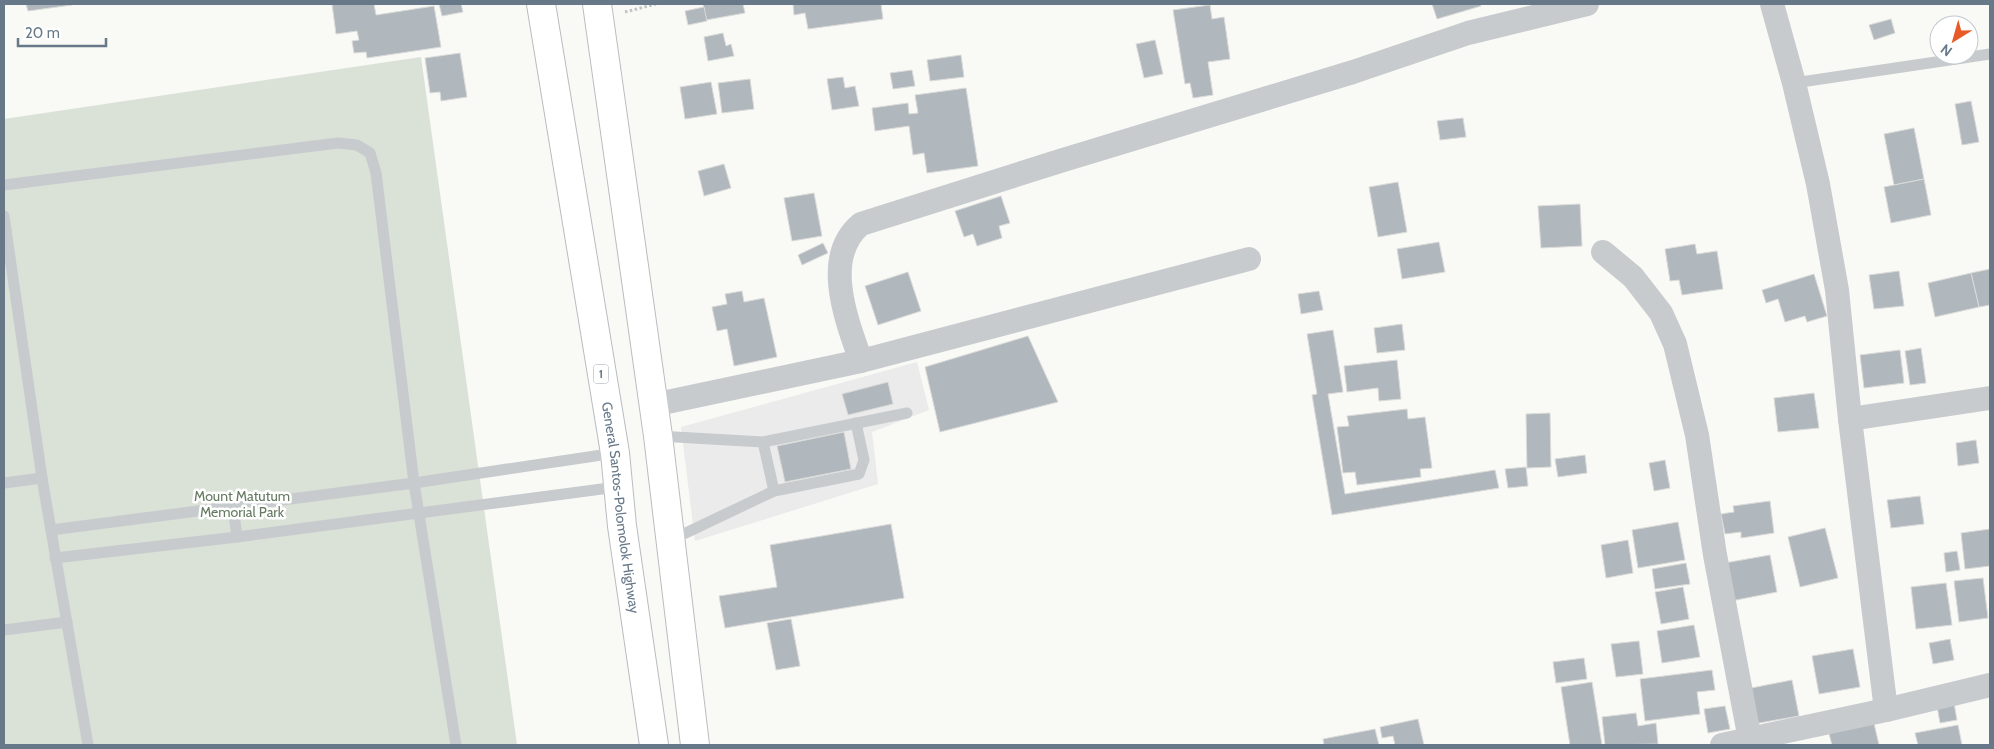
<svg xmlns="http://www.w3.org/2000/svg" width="1994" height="749" viewBox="0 0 1994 749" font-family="Cabin,sans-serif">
<rect width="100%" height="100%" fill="#f9f9f6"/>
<polygon fill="#eaebea" points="917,362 929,410 872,432 878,484 695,541 681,427"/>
<polygon fill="#dae1d7" points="421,57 517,745 4,745 4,119"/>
<g fill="#b0b7bd" stroke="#dbdbd9">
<polygon points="26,4 72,4 72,5 28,11"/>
<polygon points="332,4 374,4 376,15 434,6 441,47 367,58 366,52 354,53 352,41 359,40 357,31 336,34"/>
<polygon points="439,4 461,4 463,12 442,16"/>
<polygon points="703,4 743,4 745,13 706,20"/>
<polygon points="793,4 881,4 883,19 808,29 805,13 794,15"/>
<polygon points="1432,4 1480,4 1481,6 1437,19"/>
<polygon points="1210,5 1212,19 1224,17 1230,59 1208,62 1213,95 1193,98 1190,83 1185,84 1173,10"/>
<polygon points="704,7 707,21 688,25 685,11"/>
<polygon points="1891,19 1895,33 1874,40 1869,25"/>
<polygon points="723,33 726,46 731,44 734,56 708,61 704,37"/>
<polygon points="1155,40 1163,74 1144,78 1136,44"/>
<polygon points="460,53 467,97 441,101 440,92 430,93 425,58"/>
<polygon points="961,55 964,77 930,81 927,60"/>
<polygon points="912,70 915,86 893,89 890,73"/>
<polygon points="843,77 845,88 855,86 859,106 832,110 827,79"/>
<polygon points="750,79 754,109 722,113 718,83"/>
<polygon points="711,82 717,114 685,119 680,87"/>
<polygon points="966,88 978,166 927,173 924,153 913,155 909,126 875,131 872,108 908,103 909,114 918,113 915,95"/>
<polygon points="1971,101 1979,142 1962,145 1955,104"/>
<polygon points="1463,118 1466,137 1440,140 1437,121"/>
<polygon points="1914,128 1924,179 1894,185 1884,134"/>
<polygon points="724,164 731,188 704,196 698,171"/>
<polygon points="1924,179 1931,215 1891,223 1884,187"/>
<polygon points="1398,182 1407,232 1378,237 1369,187"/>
<polygon points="814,193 822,236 792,241 784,198"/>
<polygon points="1001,196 1010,223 999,226 1002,238 977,246 973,234 964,237 955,211"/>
<polygon points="1580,204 1582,246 1541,248 1538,206"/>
<polygon points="1439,242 1445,272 1402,279 1397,249"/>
<polygon points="823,243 828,253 802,265 798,255"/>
<polygon points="1695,244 1697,254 1717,251 1723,289 1682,295 1679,280 1670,281 1665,249"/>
<polygon points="1990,269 1990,305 1979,307 1971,273"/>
<polygon points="1899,271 1904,306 1874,309 1869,275"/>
<polygon points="908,272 921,311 878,325 865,286"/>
<polygon points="1971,273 1979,307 1935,317 1928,283"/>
<polygon points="1814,274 1827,316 1807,322 1805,316 1785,322 1778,299 1766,303 1762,290"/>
<polygon points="742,291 744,302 764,298 777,357 734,366 727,329 717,331 712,307 727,304 725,294"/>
<polygon points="1319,291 1323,310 1301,314 1298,294"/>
<polygon points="1402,324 1405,350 1377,353 1374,328"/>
<polygon points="1333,330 1343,392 1328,394 1345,494 1495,470 1499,488 1332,515 1312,395 1317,394 1307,334"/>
<polygon points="1028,336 1058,402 940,432 925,367"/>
<polygon points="1921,348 1926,383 1910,385 1905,351"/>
<polygon points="1900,350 1904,383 1864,388 1860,355"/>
<polygon points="1397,360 1401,399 1379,401 1378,388 1347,392 1344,366"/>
<polygon points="888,382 893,404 848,415 842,394"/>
<polygon points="1814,393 1819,428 1778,432 1774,398"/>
<polygon points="1407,409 1408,419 1425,417 1432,468 1420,469 1421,477 1357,485 1355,472 1343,473 1337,427 1349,426 1347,416"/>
<polygon points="1550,413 1551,467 1527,468 1526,414"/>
<polygon points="844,432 851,469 785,482 777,446"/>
<polygon points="1976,440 1979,463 1958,466 1956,443"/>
<polygon points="1585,455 1587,473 1558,477 1555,459"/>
<polygon points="1665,460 1670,488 1654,491 1649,463"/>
<polygon points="1526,467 1528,486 1508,488 1505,469"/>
<polygon points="1920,496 1924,524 1891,528 1887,500"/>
<polygon points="1770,501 1774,533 1741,538 1741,532 1725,534 1721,514 1734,512 1733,506"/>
<polygon points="1678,522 1685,560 1638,568 1632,530"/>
<polygon points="891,524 904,598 725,628 719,596 777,587 770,545"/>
<polygon points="1825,528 1838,578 1800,587 1788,537"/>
<polygon points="1990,529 1990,566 1965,569 1961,533"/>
<polygon points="1628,540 1633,573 1606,578 1601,545"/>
<polygon points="1957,551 1960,570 1946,572 1944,553"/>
<polygon points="1770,555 1777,592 1726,602 1719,564"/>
<polygon points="1686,563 1690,584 1655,589 1652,569"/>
<polygon points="1983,578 1988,618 1959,622 1954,581"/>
<polygon points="1946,583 1952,625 1916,629 1911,587"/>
<polygon points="1683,587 1689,619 1661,624 1655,592"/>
<polygon points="791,619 800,666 776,670 767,623"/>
<polygon points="1694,625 1700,657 1662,663 1657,631"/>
<polygon points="1950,639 1954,660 1933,664 1929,643"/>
<polygon points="1639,641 1643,674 1616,677 1611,644"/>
<polygon points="1853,649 1860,687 1819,694 1812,656"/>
<polygon points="1584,658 1587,679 1556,683 1553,662"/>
<polygon points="1712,670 1715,690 1697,692 1700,714 1645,721 1640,679"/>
<polygon points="1792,680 1799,716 1748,725 1741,690"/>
<polygon points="1592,682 1602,745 1570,745 1561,687"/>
<polygon points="1954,703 1957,720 1940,723 1937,706"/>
<polygon points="1725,706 1730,729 1708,733 1704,709"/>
<polygon points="1636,713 1638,726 1656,723 1658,744 1605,745 1602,717"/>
<polygon points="1418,719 1424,745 1395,745 1393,736 1382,738 1380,727"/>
<polygon points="1873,719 1879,745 1832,745 1828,730"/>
<polygon points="1958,725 1962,745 1918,745 1915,733"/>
<polygon points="1375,729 1379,745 1324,745 1323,739"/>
</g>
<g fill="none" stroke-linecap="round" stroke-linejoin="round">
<defs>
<g id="trunk">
<path id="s1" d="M 541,4 L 615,453 L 622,526 L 654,745"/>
<polyline points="597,4 658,436 695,745"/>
</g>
</defs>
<use href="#trunk" stroke="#b9bdc0" stroke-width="30"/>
<polyline stroke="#c0c3c5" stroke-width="3" stroke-dasharray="2.5 2.5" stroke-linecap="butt" points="625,12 656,4"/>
<g stroke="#c7cbce" stroke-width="11">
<polyline points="1794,83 1990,54"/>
<polyline points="4,185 338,143 357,145 370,153 376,173 414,483 456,745"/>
<polyline points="4,216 42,478 88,745"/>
<polyline points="658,436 763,442 907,413"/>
<polyline points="763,442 774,491"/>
<polyline points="4,483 42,478"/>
<polyline points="233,507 237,537"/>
<polyline points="51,530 414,483 615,453"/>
<polyline points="671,540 774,491 859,474 864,460 856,423"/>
<polyline points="55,558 237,537 617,487"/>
<polyline points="4,630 67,622"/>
</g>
<g stroke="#c7cbce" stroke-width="24">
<polyline points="1772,4 1794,83 1818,184 1837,290 1850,419 1886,710"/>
<polyline points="1603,252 1633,277 1661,313 1675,344 1697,435 1715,555 1751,745"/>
<path d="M 861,361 C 847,321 821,257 861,224 L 1060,161 L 1353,72 L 1468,33 L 1587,4"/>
<polyline points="653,405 861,361 1249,259"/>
<polyline points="1850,419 1990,398"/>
<polyline points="1722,745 1886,710 1990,685"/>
</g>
<use href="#trunk" stroke="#fff" stroke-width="28"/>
</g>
<g text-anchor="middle" stroke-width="5" stroke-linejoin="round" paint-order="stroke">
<rect fill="#fff" stroke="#95a0ac" stroke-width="1" x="593.5" y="364.5" width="15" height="19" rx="4"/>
<g font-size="12" font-weight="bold" fill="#677888">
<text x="601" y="378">1</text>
</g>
<g font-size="14" fill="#667a62" stroke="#fff">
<text x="242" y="501">Mount Matutum<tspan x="242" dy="16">Memorial Park</tspan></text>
</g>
<g font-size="14" fill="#677888" stroke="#fff">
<text dy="5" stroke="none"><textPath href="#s1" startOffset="510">General Santos-Polomolok Highway</textPath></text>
</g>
</g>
<rect width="1994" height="749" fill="none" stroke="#677888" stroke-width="10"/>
<g transform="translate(1954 40) rotate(217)"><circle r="24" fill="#ffffff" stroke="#c2c9cf"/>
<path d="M0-4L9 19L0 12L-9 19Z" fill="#e85a27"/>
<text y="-8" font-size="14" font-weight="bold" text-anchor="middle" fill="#677888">N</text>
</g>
<path d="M18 38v8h88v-8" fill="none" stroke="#677888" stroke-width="2.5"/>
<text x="25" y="38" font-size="15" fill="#677888" stroke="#ffffff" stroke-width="4" paint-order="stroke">20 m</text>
</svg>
